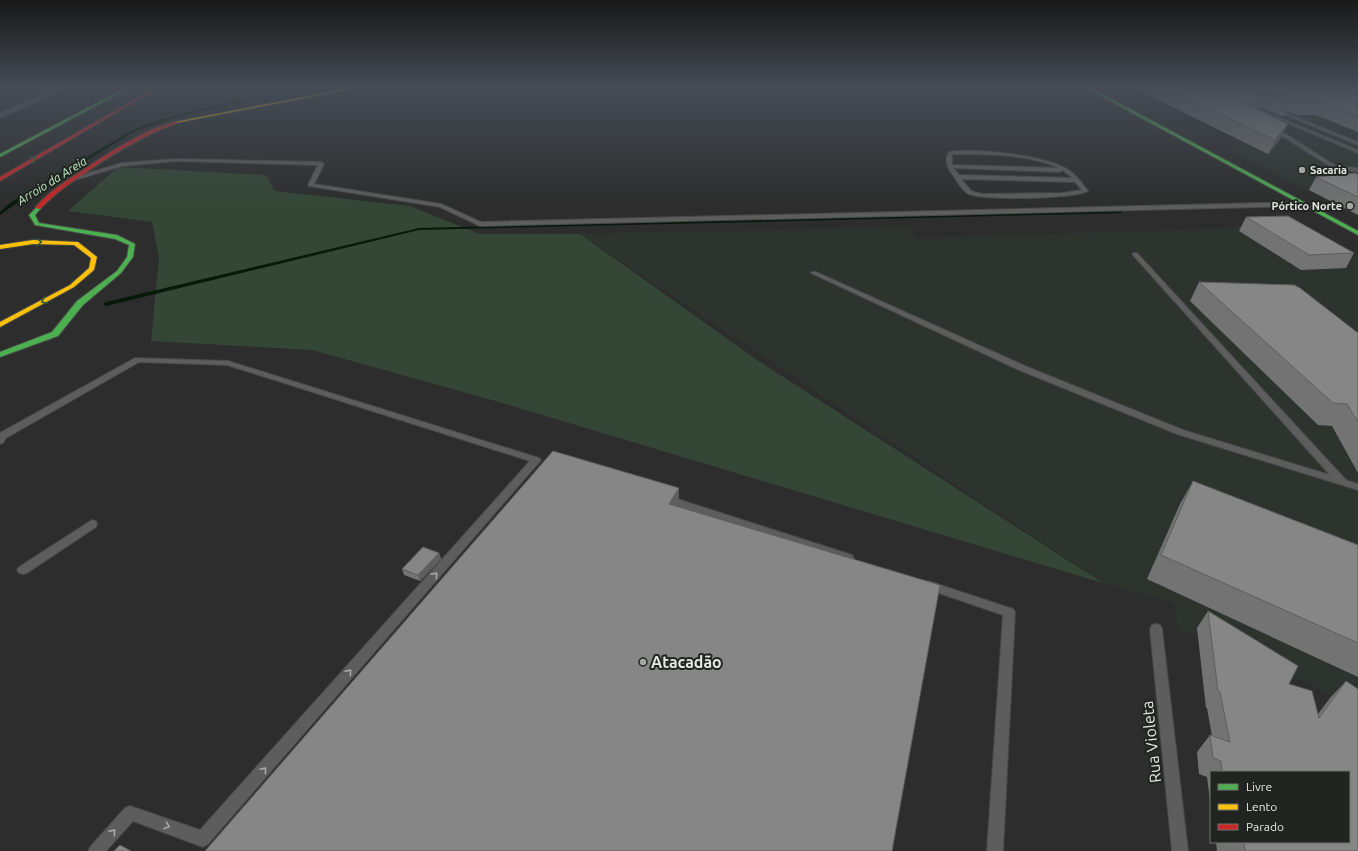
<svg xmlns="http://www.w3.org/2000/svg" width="1358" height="851" viewBox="0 0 1358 851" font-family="Ubuntu,sans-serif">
<rect width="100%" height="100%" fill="#2c2d2c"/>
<g fill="#2d342e">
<polygon points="1149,87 1358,87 1358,217 1235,153 1247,133"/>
<polygon points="1304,226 1358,256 1358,715 1328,694 1236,646 1178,630 1174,603 1103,583 580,234 909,227 916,238"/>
</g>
<polygon fill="#344736" points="118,167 266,175 275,191 410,206 480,234 580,234 760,362 1103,583 499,402 312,350 151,341 159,258 152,222 68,211"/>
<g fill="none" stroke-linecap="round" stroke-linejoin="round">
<g fill="#071909" fill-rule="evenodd">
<polygon points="330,87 335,87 232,104 183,115 158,123 134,132 14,205 0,215 0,212 10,203 132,130 156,121 180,114 232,102"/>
<polygon points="1120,211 1122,212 1122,213 419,230 106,306 103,304 106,302 419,228"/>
</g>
<defs>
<g id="lane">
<polygon points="1247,104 1358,150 1358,153 1247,106"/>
<polygon points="1274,108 1358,142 1358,145 1273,110"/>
<polygon points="1272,128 1276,128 1336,166 1358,168 1358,172 1333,168 1272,130"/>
<path d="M 949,152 C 977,148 1043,155 1067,169 C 1076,174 1082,183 1088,191 C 1076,199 978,201 967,193 C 961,189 956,179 952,174 C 947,167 944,160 949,152 ZM 952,154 C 985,154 1030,154 1059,168 L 952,165 ZM 953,168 L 1060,172 L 1062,170 L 1073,178 L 959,175 ZM 961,179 L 1075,182 L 1082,190 L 1062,193 L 983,194 L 971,191 Z"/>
<polygon points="177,159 321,162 324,164 314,184 441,204 481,222 1304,202 1307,204 1304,206 480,226 440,207 309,186 308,185 318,165 177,161 122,166 78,179 75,177 122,163"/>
<polygon points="1133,253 1137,253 1346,480 1358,484 1358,490 1177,434 1019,370 811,273 812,272 816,272 1025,366 1183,430 1330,475 1133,255"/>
<polygon points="135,358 228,361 539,458 541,460 208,844 203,847 133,821 106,851 88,851 91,846 125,808 130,806 200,830 530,461 227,365 139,362 6,438 3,443 0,444 0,433"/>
<polygon points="668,496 852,555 854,558 852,561 848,562 664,502 663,500 664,498"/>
<polygon points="92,520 96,521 97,524 96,527 27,573 23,574 19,573 17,570 19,567"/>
<polygon points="928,581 1013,609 1015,612 1003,851 987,851 1003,615 924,588 922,585 924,582"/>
<polygon points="1156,624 1160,625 1162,629 1188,851 1172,851 1150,629 1152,625"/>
</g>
<polygon id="street" points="59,87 69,87 0,118 0,113"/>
<g id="fast">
<polygon points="1084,87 1089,87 1358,231 1358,235"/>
<polygon points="123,89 126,90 0,157 0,154"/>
<polygon points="38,206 41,208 35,215 39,223 117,235 135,244 133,257 121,273 83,305 58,336 0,357 0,352 52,332 77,301 117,271 127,257 129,245 115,239 35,225 29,215"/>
</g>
<g id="slow">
<polygon points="355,87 362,87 176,123 174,122"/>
<polygon points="33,240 78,242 97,257 94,270 74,287 0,327 0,322 70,285 89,268 91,258 74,245 33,244 0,249 0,245"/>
</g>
<g id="jam">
<polygon points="156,87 160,87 0,181 0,177"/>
<path d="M 176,121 L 178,123 C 146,134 118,151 91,169 C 73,181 55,193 40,209 L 35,208 C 48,192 66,181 83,170 C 113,150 142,131 176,121 Z"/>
</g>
</defs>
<use href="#lane" stroke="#474847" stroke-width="2"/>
<use href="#street" stroke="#474847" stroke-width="2"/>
<use href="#fast" stroke="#474847" stroke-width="2"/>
<use href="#slow" stroke="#474847" stroke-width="2"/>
<use href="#jam" stroke="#474847" stroke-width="2"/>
<use href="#lane" fill="#5c5d5c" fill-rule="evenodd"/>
<use href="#street" fill="#5c5d5c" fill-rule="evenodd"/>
<use href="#fast" fill="#4caf50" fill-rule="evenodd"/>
<use href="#slow" fill="#ffc107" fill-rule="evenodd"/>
<use href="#jam" fill="#c62828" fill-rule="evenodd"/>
</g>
<g fill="#727372">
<polygon points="1132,87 1358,87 1358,132 1316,115 1298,115 1286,111 1284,116 1281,116 1260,107 1258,110 1281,138 1268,154"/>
<polygon points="1358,175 1358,215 1309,190 1316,177"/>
<polygon points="1246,217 1354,253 1346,268 1301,270 1239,231"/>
<polygon points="1199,282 1358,333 1358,473 1332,426 1318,425 1190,301"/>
<polygon points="1193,481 1358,545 1358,677 1147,579 1180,504"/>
<polygon points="439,553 441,559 420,581 404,575 402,569"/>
<polygon points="1208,611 1289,684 1318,714 1330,698 1346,681 1358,851 1217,851 1216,842 1349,842 1349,772 1211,772 1211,808 1207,777 1199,774 1197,752 1210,735 1212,736 1207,708 1206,708 1197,628"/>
</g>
<g fill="#5d5e5d">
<polygon points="1288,124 1281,138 1268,154 1275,140"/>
<polygon points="679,488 679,511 669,504"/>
<polygon points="439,553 441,559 420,581 418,575"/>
</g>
<g fill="#858685" stroke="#5d5e5d">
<polygon points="1162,87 1235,87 1259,96 1259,100 1262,103 1243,103 1288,124 1275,140"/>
<polygon points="1248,87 1251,87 1290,102 1287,103"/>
<polygon points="1264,87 1358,87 1358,116 1323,102 1304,102"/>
<polygon points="1356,173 1358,175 1358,197 1316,177"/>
<polygon points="1288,216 1354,253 1309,255 1246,217"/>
<polygon points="1199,282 1294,285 1300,288 1358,333 1358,422 1347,404 1333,403"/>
<polygon points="553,451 679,488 669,504 940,585 892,851 205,851"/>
<polygon points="1193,481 1358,545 1358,643 1161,555"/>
<polygon points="423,547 439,553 418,575 402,569"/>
<polygon points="1208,611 1298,666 1289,684 1312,691 1319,718 1346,681 1358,689 1358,851 1245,851 1244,842 1349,842 1349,772 1222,772 1221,761 1213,758 1210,735 1230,742 1220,692 1218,691"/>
<polygon points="120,845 131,851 114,851"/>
</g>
<defs><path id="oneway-chevron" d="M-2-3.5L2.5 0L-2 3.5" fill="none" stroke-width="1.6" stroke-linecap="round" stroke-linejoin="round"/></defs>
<g stroke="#325c34">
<use href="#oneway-chevron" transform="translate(33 159) rotate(-30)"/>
<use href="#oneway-chevron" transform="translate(39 242) rotate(-1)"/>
<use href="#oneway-chevron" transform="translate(44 301) rotate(152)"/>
</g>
<g stroke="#a8a9a8">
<use href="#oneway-chevron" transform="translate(435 575) rotate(-49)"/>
<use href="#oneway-chevron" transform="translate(349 672) rotate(-49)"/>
<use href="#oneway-chevron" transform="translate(264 770) rotate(-49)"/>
<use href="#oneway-chevron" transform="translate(167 826) rotate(20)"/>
<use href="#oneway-chevron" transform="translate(113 832) rotate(-48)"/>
</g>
<linearGradient id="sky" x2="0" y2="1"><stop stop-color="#181918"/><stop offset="0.42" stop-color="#454c56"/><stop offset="1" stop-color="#454c56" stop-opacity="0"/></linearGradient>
<rect width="1358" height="206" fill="url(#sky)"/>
<g fill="#a5a7a5" stroke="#212421" stroke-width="1.5">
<circle cx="1302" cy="170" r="4"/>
<circle cx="1350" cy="206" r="4"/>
<circle cx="643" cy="662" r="4"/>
</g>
<g text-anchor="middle" stroke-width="4" stroke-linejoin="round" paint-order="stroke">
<g font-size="11" font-weight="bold" fill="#e6e8e6" stroke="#212421" text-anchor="start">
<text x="1310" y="174">Sacaria</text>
<text x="1342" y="210" text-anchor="end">Pórtico Norte</text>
</g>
<g font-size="12" font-style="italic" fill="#c1f0c5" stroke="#212421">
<text transform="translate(52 181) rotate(-32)" y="4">Arroio da Areia</text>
</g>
<g font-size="16" font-weight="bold" fill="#e6e8e6" stroke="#212421" text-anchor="start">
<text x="651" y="668">Atacadão</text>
</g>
<g font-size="16" fill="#e6e8e6" stroke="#212421">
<text transform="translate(1151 742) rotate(-96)" y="6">Rua Violeta</text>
</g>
</g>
<rect x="1210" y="771" width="140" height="72" fill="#212421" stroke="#707270"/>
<rect x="1218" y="784" width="20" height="6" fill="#4caf50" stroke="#707270"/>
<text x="1246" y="791" font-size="12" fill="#e6e8e6">Livre</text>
<rect x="1218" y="804" width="20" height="6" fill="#ffc107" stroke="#707270"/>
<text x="1246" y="811" font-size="12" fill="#e6e8e6">Lento</text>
<rect x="1218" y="824" width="20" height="6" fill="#c62828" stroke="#707270"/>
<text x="1246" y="831" font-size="12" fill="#e6e8e6">Parado</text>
</svg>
